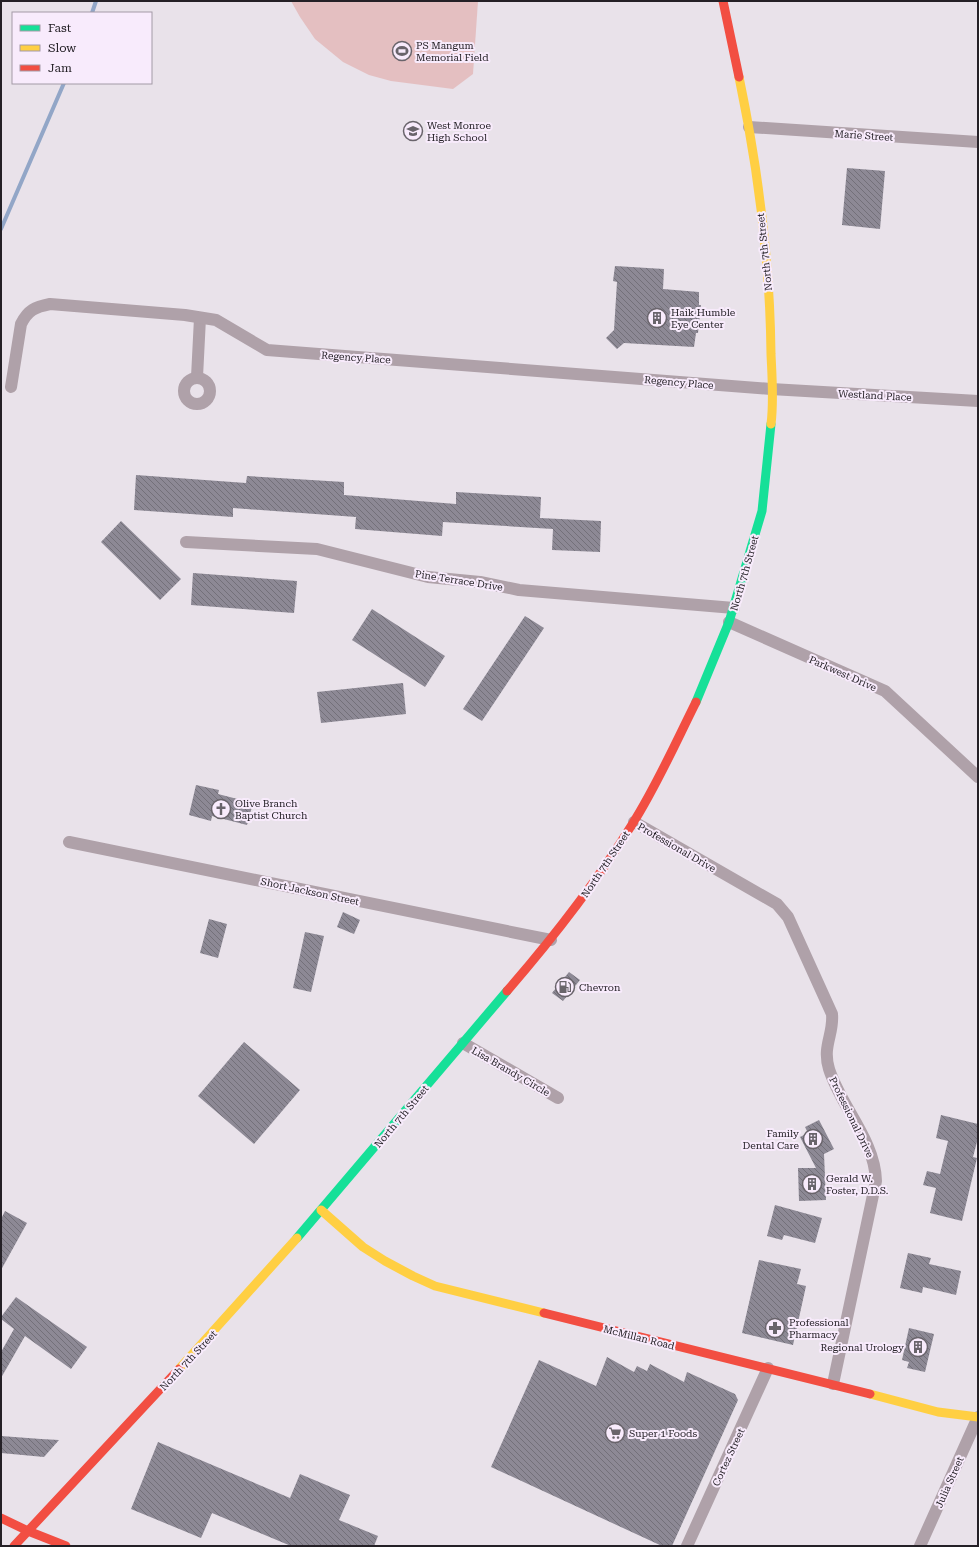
<svg xmlns="http://www.w3.org/2000/svg" width="979" height="1547" viewBox="0 0 979 1547" font-family="'Roboto Serif',serif">
<defs>
<pattern id="building-back-hatch" width="6" height="6" patternUnits="userSpaceOnUse"><rect width="6" height="6" fill="#8d8995"/><path d="M-1 5l2 2M0 0l6 6M5-1l2 2" fill="none" stroke="#737079"/></pattern>
</defs>
<rect width="100%" height="100%" fill="#e9e2ea"/>
<polygon fill="#e4bfc1" points="291,1 478,1 473,74 453,89 391,81 369,75 343,62 315,39 300,17"/>
<g fill="none" stroke-linecap="round" stroke-linejoin="round">
<g stroke="#92a6c7" stroke-width="4">
<polyline points="92,13 96,1"/>
<polyline points="1,229 64,83"/>
</g>
</g>
<g fill="url(#building-back-hatch)">
<polygon points="847,168 885,171 880,229 842,225"/>
<polygon points="615,266 664,269 663,289 699,292 699,305 701,305 698,333 696,333 694,347 624,343 617,349 606,338 614,330 617,282 613,281"/>
<polygon points="136,475 246,483 247,476 344,482 344,495 456,504 456,492 541,497 540,518 601,521 600,552 552,550 553,529 443,522 442,536 355,529 356,517 233,508 233,517 134,510"/>
<polygon points="121,521 181,579 160,600 101,542"/>
<polygon points="193,573 297,581 294,613 191,605"/>
<polygon points="372,609 445,656 425,687 352,640"/>
<polygon points="525,616 544,628 482,721 463,709"/>
<polygon points="403,683 406,714 321,723 317,692"/>
<polygon points="196,785 219,790 218,794 253,803 247,825 212,816 211,821 189,815"/>
<polygon points="343,912 360,920 354,934 337,927"/>
<polygon points="209,919 227,924 218,958 200,953"/>
<polygon points="305,932 324,936 311,992 293,988"/>
<polygon points="569,972 580,980 563,1001 552,993"/>
<polygon points="244,1042 300,1090 254,1144 198,1096"/>
<polygon points="941,1115 978,1124 978,1138 973,1157 977,1158 962,1221 930,1213 936,1188 923,1185 927,1171 940,1174 948,1141 936,1138"/>
<polygon points="819,1120 834,1149 824,1154 826,1200 799,1201 798,1168 816,1168 800,1137 808,1133 805,1127"/>
<polygon points="775,1205 822,1218 815,1243 784,1235 782,1240 767,1236"/>
<polygon points="5,1211 27,1223 1,1270 1,1219"/>
<polygon points="908,1253 931,1258 929,1264 961,1271 956,1295 923,1287 922,1293 900,1288"/>
<polygon points="759,1260 801,1269 797,1284 806,1286 793,1345 742,1333"/>
<polygon points="16,1297 87,1347 71,1369 25,1336 1,1378 1,1352 14,1329 1,1319 1,1317"/>
<polygon points="909,1328 934,1334 925,1372 907,1368 909,1362 902,1360"/>
<polygon points="607,1357 634,1372 637,1366 647,1371 650,1364 684,1382 687,1372 735,1394 738,1400 672,1546 662,1546 491,1467 539,1360 596,1386"/>
<polygon points="1,1436 41,1439 59,1440 44,1457 1,1453"/>
<polygon points="158,1442 290,1498 300,1474 350,1495 339,1520 378,1536 374,1546 291,1546 212,1513 201,1538 131,1509"/>
</g>
<g fill="none" stroke-linecap="round" stroke-linejoin="round">
<g stroke="#afa1a9" stroke-width="12">
<polyline points="749,127 978,142"/>
<polyline points="197,377 200,318"/>
<circle cx="197" cy="391" r="13"/>
<path d="M 11,387 L 21,324 C 28,310 35,307 50,304 L 185,315 L 216,320 L 267,350 L 771,389 L 978,401"/>
<polyline points="186,542 317,549 428,577 480,582 519,590 734,608"/>
<polyline points="729,622 885,691 978,777"/>
<path d="M 634,822 L 777,904 L 788,917 L 832,1014 C 834,1034 822,1046 829,1069 C 841,1107 875,1140 876,1181 L 833,1384"/>
<polyline points="69,842 551,940"/>
<polyline points="463,1043 558,1098"/>
<polyline points="687,1546 768,1368"/>
<polyline points="920,1546 978,1417"/>
</g>
<g stroke="#16e098" stroke-width="9">
<polyline points="696,702 729,622 762,511 771,424"/>
<polyline points="297,1238 507,991"/>
</g>
<g stroke="#ffcf43" stroke-width="9">
<path d="M 739,77 C 758,168 770,261 771,354 C 772,377 774,401 771,424"/>
<polyline points="321,1210 363,1247 385,1261 413,1276 435,1286 544,1313"/>
<polyline points="179,1369 297,1238"/>
<polyline points="870,1394 938,1412 978,1417"/>
</g>
<g stroke="#f24e42" stroke-width="9">
<polyline points="723,1 739,77"/>
<path d="M 507,991 C 553,938 596,883 633,823 C 657,785 676,742 696,702"/>
<polyline points="544,1313 870,1394"/>
<polyline points="1,1518 28,1531 66,1546"/>
<polyline points="14,1546 179,1369"/>
</g>
</g>
<defs>
<symbol id="stadium-ring" viewBox="-11 -11 22 22"><circle r="9.5" fill="#f8ebfc" stroke="#69646b" stroke-width="1.5"/><path d="M0-5a6.5 5 0 1 0 0 10a6.5 5 0 1 0 0-10ZM-3.5-1.8h7v3.6h-7Z" fill="#69646b"/></symbol>
<symbol id="school-ring" viewBox="-11 -11 22 22"><circle r="9.5" fill="#f8ebfc" stroke="#69646b" stroke-width="1.5"/><path d="M0-5L7-2L0 1L-7-2ZM-4 1L0 2.5L4 1V4Q0 6-4 4Z" fill="#69646b"/></symbol>
<symbol id="building-ring" viewBox="-11 -11 22 22"><circle r="9.5" fill="#f8ebfc" stroke="#69646b" stroke-width="1.5"/><path d="M-4-6H4V6H1V3H-1V6H-4ZM-2.5-4.3h1.7v1.8h-1.7ZM.8-4.3h1.7v1.8H.8ZM-2.5-1h1.7V.8h-1.7ZM.8-1h1.7V.8H.8Z" fill="#69646b"/></symbol>
<symbol id="church-ring" viewBox="-11 -11 22 22"><circle r="9.5" fill="#f8ebfc" stroke="#69646b" stroke-width="1.5"/><path d="M-1.2-6h2.4v3.5h3.3v2.4h-3.3V6h-2.4V-.1h-3.3v-2.4h3.3Z" fill="#69646b"/></symbol>
<symbol id="fuel-ring" viewBox="-11 -11 22 22"><circle r="9.5" fill="#f8ebfc" stroke="#69646b" stroke-width="1.5"/><path d="M-5.5-6h7V0h2V4h1.3V-2.5L3-4.5l.8-.8L6-3V5H2.5V1h-1V6h-7ZM-4.2-4.7v3.2H.2V-4.7Z" fill="#69646b"/></symbol>
<symbol id="pharmacy-ring" viewBox="-11 -11 22 22"><circle r="9.5" fill="#f8ebfc" stroke="#69646b" stroke-width="1.5"/><path d="M-2-6h4v4h4v4h-4v4h-4v-4h-4v-4h4Z" fill="#69646b"/></symbol>
<symbol id="supermarket-ring" viewBox="-11 -11 22 22"><circle r="9.5" fill="#f8ebfc" stroke="#69646b" stroke-width="1.5"/><path d="M-6-5.5h2.5l.6 2H6L4.5 2H-2.5L-4.4-4H-6ZM-1.5 3.2a1.3 1.3 0 1 0 .1 0ZM3 3.2a1.3 1.3 0 1 0 .1 0Z" fill="#69646b"/></symbol>
</defs>
<g fill-rule="evenodd">
<use href="#stadium-ring" x="391" y="40" width="22" height="22"/>
<use href="#school-ring" x="402" y="120" width="22" height="22"/>
<use href="#building-ring" x="646" y="307" width="22" height="22"/>
<use href="#church-ring" x="210" y="798" width="22" height="22"/>
<use href="#fuel-ring" x="554" y="976" width="22" height="22"/>
<use href="#building-ring" x="802" y="1128" width="22" height="22"/>
<use href="#building-ring" x="801" y="1173" width="22" height="22"/>
<use href="#pharmacy-ring" x="764" y="1317" width="22" height="22"/>
<use href="#building-ring" x="907" y="1336" width="22" height="22"/>
<use href="#supermarket-ring" x="604" y="1422" width="22" height="22"/>
</g>
<g text-anchor="middle" stroke-width="4" stroke-linejoin="round" paint-order="stroke">
<g font-size="10" fill="#242026" stroke="#f8ebfc" text-anchor="start">
<text x="416" y="49">PS Mangum<tspan x="416" dy="12">Memorial Field</tspan></text>
<text x="427" y="129">West Monroe<tspan x="427" dy="12">High School</tspan></text>
<text x="671" y="316">Haik Humble<tspan x="671" dy="12">Eye Center</tspan></text>
<text x="235" y="807">Olive Branch<tspan x="235" dy="12">Baptist Church</tspan></text>
<text x="579" y="991">Chevron</text>
<text x="799" y="1137" text-anchor="end">Family<tspan x="799" dy="12">Dental Care</tspan></text>
<text x="826" y="1182">Gerald W.<tspan x="826" dy="12">Foster, D.D.S.</tspan></text>
<text x="789" y="1326">Professional<tspan x="789" dy="12">Pharmacy</tspan></text>
<text x="904" y="1351" text-anchor="end">Regional Urology</text>
<text x="629" y="1437">Super 1 Foods</text>
</g>
<g font-size="10" fill="#242026" stroke="#f8ebfc">
<text transform="translate(864 135) rotate(4)" y="4">Marie Street</text>
<text transform="translate(764 252) rotate(-96)" y="4">North 7th Street</text>
<text transform="translate(356 357) rotate(4)" y="4">Regency Place</text>
<text transform="translate(679 382) rotate(5)" y="4">Regency Place</text>
<text transform="translate(875 395) rotate(3)" y="4">Westland Place</text>
<text transform="translate(744 573) rotate(-74)" y="4">North 7th Street</text>
<text transform="translate(459 580) rotate(9)" y="4">Pine Terrace Drive</text>
<text transform="translate(843 673) rotate(24)" y="4">Parkwest Drive</text>
<text transform="translate(677 847) rotate(30)" y="4">Professional Drive</text>
<text transform="translate(605 864) rotate(-56)" y="4">North 7th Street</text>
<text transform="translate(310 891) rotate(12)" y="4">Short Jackson Street</text>
<text transform="translate(511 1071) rotate(30)" y="4">Lisa Brandy Circle</text>
<text transform="translate(401 1116) rotate(-50)" y="4">North 7th Street</text>
<text transform="translate(852 1117) rotate(64)" y="4">Professional Drive</text>
<text transform="translate(639 1337) rotate(14)" y="4">McMillan Road</text>
<text transform="translate(188 1360) rotate(-47)" y="4">North 7th Street</text>
<text transform="translate(728 1457) rotate(-65)" y="4">Cortez Street</text>
<text transform="translate(949 1482) rotate(-66)" y="4">Julia Street</text>
</g>
</g>
<rect width="979" height="1547" fill="none" stroke="#242026" stroke-width="4"/>
<rect x="12" y="12" width="140" height="72" fill="#f8ebfc" stroke="#a39aa6"/>
<rect x="20" y="25" width="20" height="6" fill="#16e098" stroke="#a39aa6"/>
<text x="48" y="32" font-size="12" fill="#242026">Fast</text>
<rect x="20" y="45" width="20" height="6" fill="#ffcf43" stroke="#a39aa6"/>
<text x="48" y="52" font-size="12" fill="#242026">Slow</text>
<rect x="20" y="65" width="20" height="6" fill="#f24e42" stroke="#a39aa6"/>
<text x="48" y="72" font-size="12" fill="#242026">Jam</text>
</svg>
